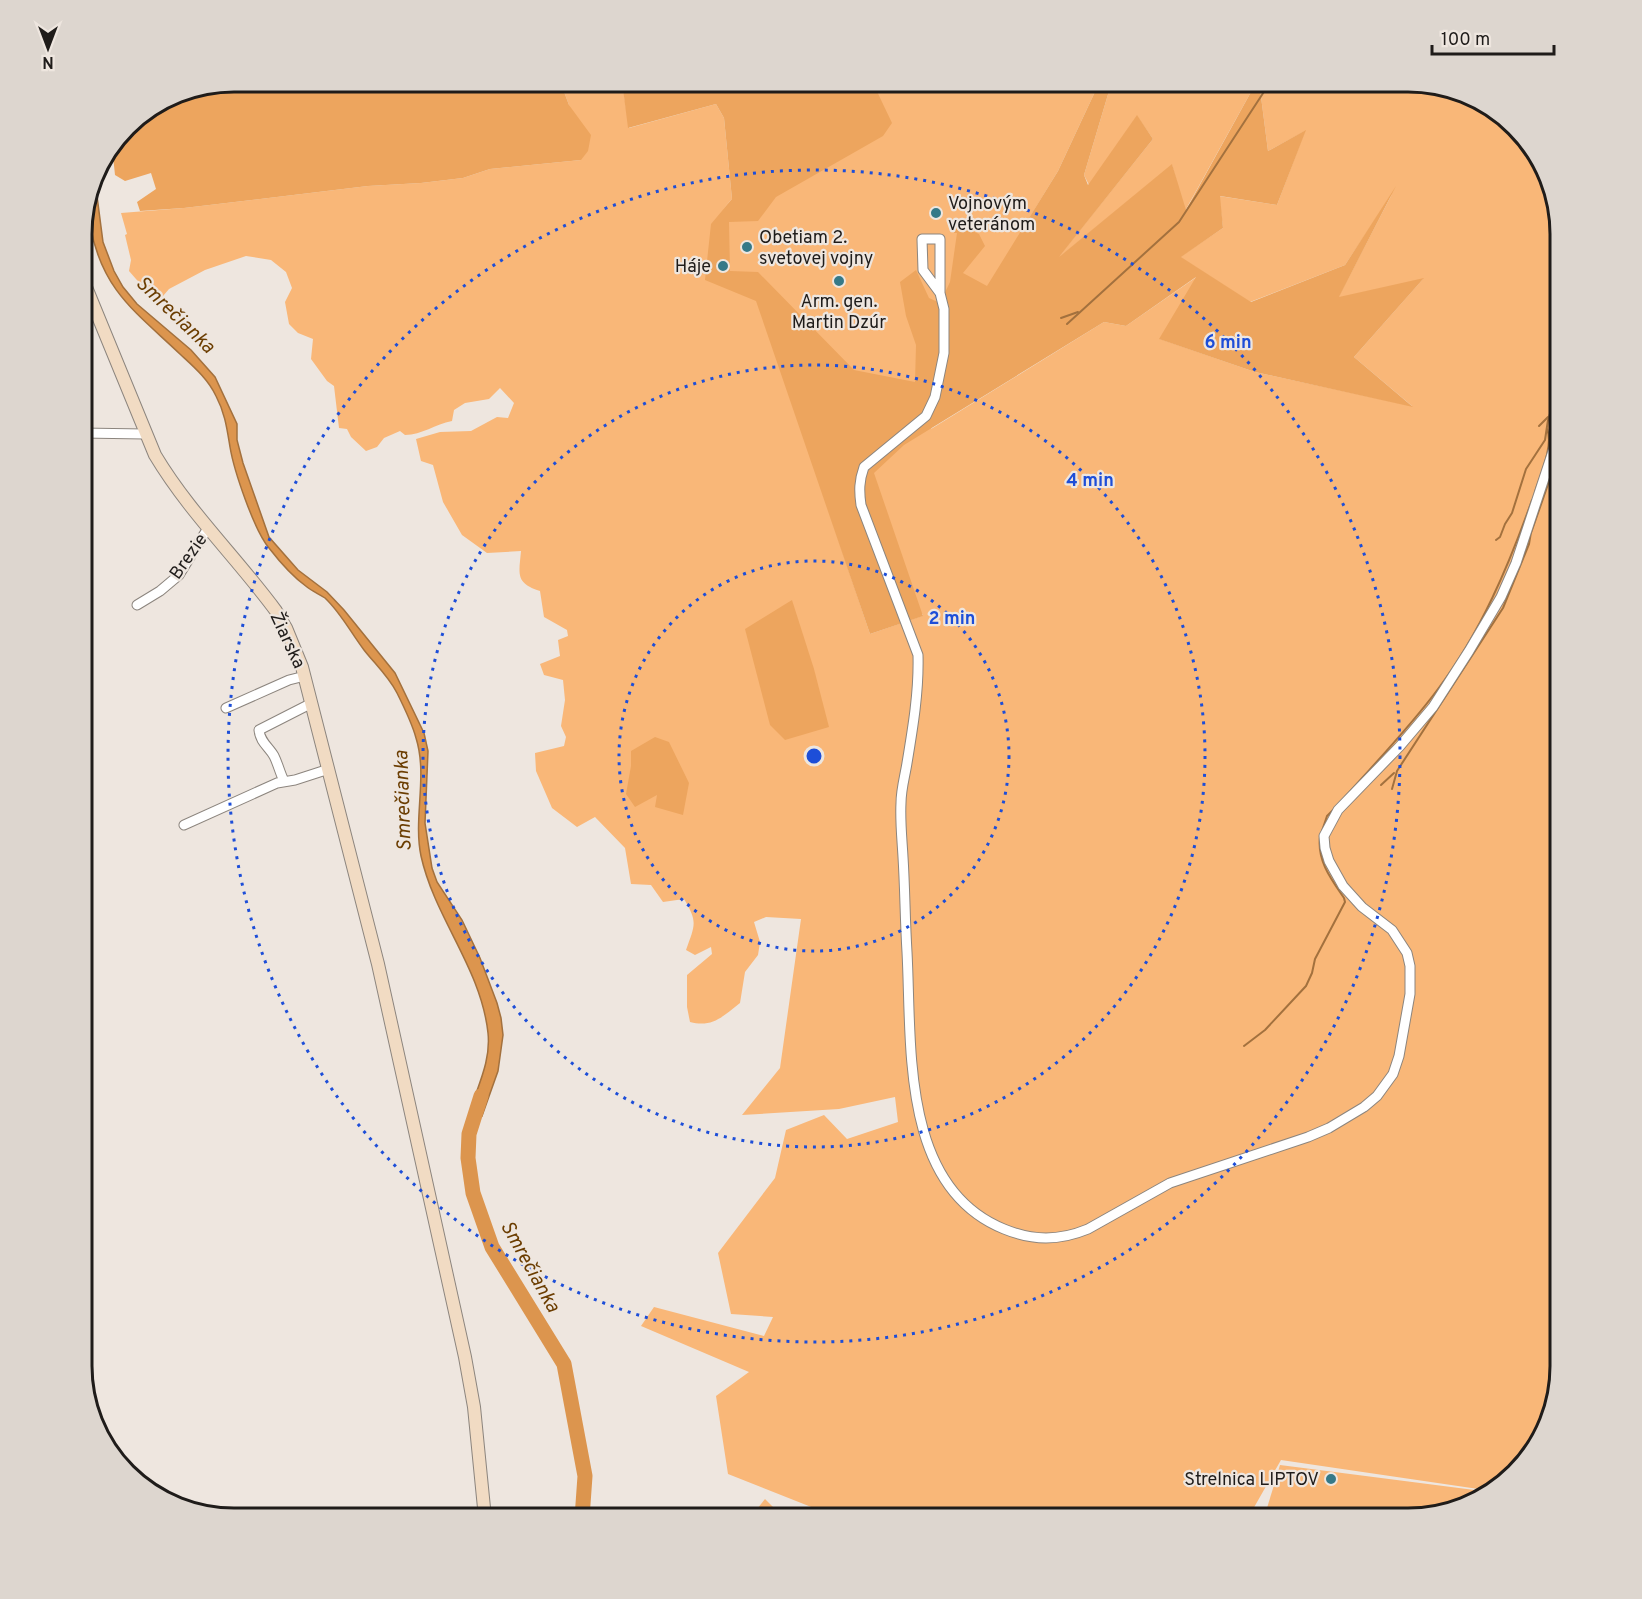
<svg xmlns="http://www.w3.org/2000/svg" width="1642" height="1599" viewBox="0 0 1642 1599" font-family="Overpass,sans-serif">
<rect width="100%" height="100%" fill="#eee6df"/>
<g fill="#f9b778" fill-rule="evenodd">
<path d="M 526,81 L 622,81 L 629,128 L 716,104 L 724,118 L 732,199 L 723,209 L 844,81 L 1100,81 L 1058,171 L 1028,220 L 931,429 L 1104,322 L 1126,326 L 1198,276 L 1160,339 L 1255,372 L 1412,406 L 1354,357 L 1423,279 L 1338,298 L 1392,194 L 1345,265 L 1250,302 L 1180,257 L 1223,228 L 1219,196 L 1277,205 L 1305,131 L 1268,151 L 1259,81 L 1419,81 L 1476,97 L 1523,133 L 1550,175 L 1561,233 L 1561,1366 L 1549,1424 L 1509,1480 L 1492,1491 L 1281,1460 L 1248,1518 L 839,1518 L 728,1474 L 716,1396 L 749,1372 L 641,1326 L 654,1307 L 764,1336 L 773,1317 L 731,1314 L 718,1253 L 775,1178 L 786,1130 L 824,1115 L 847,1139 L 898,1122 L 895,1097 L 839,1109 L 742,1115 L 780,1068 L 801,919 L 766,917 L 754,922 L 760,942 L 758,955 L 745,972 L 740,1003 C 723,1016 713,1028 690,1022 L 687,1007 L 687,975 L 712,954 L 711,947 L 695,955 L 686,950 C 695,925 698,922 684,899 L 663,902 L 651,885 L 631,884 L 625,848 L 595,817 L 577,827 L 552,808 L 536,771 L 535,753 L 564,746 L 566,737 L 561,726 L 565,700 L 563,680 L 544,675 L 540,664 L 560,656 L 558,640 L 568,636 L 567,630 L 544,617 L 540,591 C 515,583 519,574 521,551 L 487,553 L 462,535 L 443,502 L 433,465 L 421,461 L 416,439 L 440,432 L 471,431 L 497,417 L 508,418 L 514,403 L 500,388 L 489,399 L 465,403 L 454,410 L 452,421 C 435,424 422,435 405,435 L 400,431 L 384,438 L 377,447 L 366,451 L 351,437 L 347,429 L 339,428 L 334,386 L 327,381 L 311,359 L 313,339 L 298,333 L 289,324 L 285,302 L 292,288 L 286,272 L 271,260 L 246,256 L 205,270 L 169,289 L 157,303 L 129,271 L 131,260 L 125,235 L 127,234 L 121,213 L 184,208 L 368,186 L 421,183 L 463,178 L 490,169 L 581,160 L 569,105 L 563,89 L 547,84 L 532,86 ZM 822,491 L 923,615 L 922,616 L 870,634 Z"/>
<polygon points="1112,81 1257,81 1185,211 1172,165 1056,260 1153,139 1137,116 1089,185 1084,175"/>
<polygon points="1280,1465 1490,1492 1467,1507 1409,1518 1264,1518"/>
<polygon points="765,1499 784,1518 750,1518"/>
</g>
<g fill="#eda55e">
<polygon points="233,81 526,81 532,86 547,84 563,89 569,105 591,135 588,151 581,160 490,169 463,178 421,183 368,186 184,208 140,211 137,202 156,189 151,173 125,181 115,175 112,146 133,119 175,92"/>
<polygon points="622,81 872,81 892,123 883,136 776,197 758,221 729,222 730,271 758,272 854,370 915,382 916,345 906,316 900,282 916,270 929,298 940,303 950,282 957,233 954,233 954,223 979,234 985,246 963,273 987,286 1058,171 1100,81 1112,81 1084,175 1088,185 1137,115 1153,139 1059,257 1172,164 1186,210 1257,81 1259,81 1268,151 1306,130 1277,205 1220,196 1223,228 1181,257 1251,302 1345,265 1396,186 1339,297 1424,278 1354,357 1413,407 1255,372 1159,339 1196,277 1126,326 1104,322 904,445 874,473 923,616 870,634 756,301 705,280 711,224 732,199 724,118 716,104 628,128"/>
<polygon points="792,600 814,669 829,727 785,740 770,725 745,629"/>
<polygon points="655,737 669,742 689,783 683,815 655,807 657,795 635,807 626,794 631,766 631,751"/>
</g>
<path fill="#dc954e" stroke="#a3713e" stroke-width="1.5" d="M 99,162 L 97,196 L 103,242 L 114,271 L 123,287 L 137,304 L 191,350 L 215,377 L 237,424 L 237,440 L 243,463 L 269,537 L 298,570 L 327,592 L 344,610 L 395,673 L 424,733 L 428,751 L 425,823 L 432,868 L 437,882 L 462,920 L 480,958 L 497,1003 L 501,1018 L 503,1035 L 498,1071 L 482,1116 L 470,1111 C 478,1085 491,1061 488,1033 C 481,968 435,919 421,856 C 413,818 428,776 416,738 C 412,723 404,707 397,693 C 389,677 375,664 364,650 C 351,633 341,613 325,598 C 319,594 312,591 307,587 C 293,577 279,561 269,548 C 254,530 234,471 230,447 C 227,429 225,413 216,396 C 208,379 194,367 181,355 C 136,312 102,291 90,225 C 87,205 88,180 99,162 Z"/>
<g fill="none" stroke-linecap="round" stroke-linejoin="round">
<g stroke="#a3713e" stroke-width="2">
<polyline points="1061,318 1078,312"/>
<polyline points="1067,324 1179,222 1271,81"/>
<polyline points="1539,426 1548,417"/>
<path d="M 1535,492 C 1540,476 1554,445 1547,429"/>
<polyline points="1531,533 1553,470 1557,453"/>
<polyline points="1496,540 1500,537 1505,524 1512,513 1526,469 1545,440 1548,420 1561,378"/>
<polyline points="1381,785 1394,773"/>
<polyline points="1392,789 1397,771 1503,608 1529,544 1531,532"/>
<path d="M 1345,797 C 1376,762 1410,727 1438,689 C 1480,634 1509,565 1532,500"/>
<polyline points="1322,831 1327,816 1335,808"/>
<path d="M 1244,1046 L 1265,1030 L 1306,986 L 1312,973 L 1315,959 L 1345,902 L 1344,898 C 1331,879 1317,861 1320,837"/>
</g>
<polyline stroke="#dc954e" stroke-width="15" points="481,1096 469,1134 468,1158 473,1193 492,1247 564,1364 585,1476 582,1518"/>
<defs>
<g id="street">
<path d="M 940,293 L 923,270 L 922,239 L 940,239 L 940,293 L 944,309 L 944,353 L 935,397 L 926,416 L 864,467 C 859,481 859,491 861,505 L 918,655 C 919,691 913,727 907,763 C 905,776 901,789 901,803 C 900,821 902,839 903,857 C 905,889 905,920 907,952 C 912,1045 900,1187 1004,1229 C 1033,1241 1059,1241 1088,1229 L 1170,1183 L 1308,1137 L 1329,1128 L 1364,1107 L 1377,1096 L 1393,1074 L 1399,1056 L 1410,994 L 1410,966 L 1407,953 L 1392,930 L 1362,907 L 1343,886 L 1329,861 L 1325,848 L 1324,836 L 1338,810 L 1400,746 L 1433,707 L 1469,651 L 1501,597 L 1516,563 L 1561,427"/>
<polyline points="81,433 145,434"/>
<polyline points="137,605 160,591 179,575 208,528"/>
<polyline points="226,708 289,680 305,676"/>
<path d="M 284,781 C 280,773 278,764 274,756 C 269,747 260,742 259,730 L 312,703"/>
<polyline points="184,825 277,783 295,780 329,769"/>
</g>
<path id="secondary" d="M 81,275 L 155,455 C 189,512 237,558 276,611 L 286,628 L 302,667 L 378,964 L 465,1357 L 474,1407 L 485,1518"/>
</defs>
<use href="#street" stroke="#8c857e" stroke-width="11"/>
<use href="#secondary" stroke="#8c857e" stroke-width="14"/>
<use href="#street" stroke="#fff" stroke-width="9"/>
<use href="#secondary" stroke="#f1dbc3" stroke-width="12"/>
</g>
<g fill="none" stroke="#1d4ed8" stroke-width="3" stroke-dasharray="3 6">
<circle cx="814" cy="756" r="195"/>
<circle cx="814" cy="756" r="391"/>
<circle cx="814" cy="756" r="586"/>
</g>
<g fill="#357988" stroke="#eee6df" stroke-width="2">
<circle cx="936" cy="213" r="6"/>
<circle cx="747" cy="247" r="6"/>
<circle cx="723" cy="266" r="6"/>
<circle cx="839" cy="281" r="6"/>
<circle cx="1331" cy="1479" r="6"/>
</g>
<g text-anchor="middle" stroke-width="4.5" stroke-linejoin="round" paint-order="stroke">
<g font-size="18" fill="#1f1c1a" stroke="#eee6df" text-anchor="start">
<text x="948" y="209">Vojnovým<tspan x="948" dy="21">veteránom</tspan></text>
<text x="759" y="243">Obetiam 2.<tspan x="759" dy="21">svetovej vojny</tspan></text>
<text x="711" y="272" text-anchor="end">Háje</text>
<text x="839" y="307" text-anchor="middle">Arm. gen.<tspan x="839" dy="21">Martin Dzúr</tspan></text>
<text x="1319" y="1485" text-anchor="end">Strelnica LIPTOV</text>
</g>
<g font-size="18" fill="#1f1c1a" stroke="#eee6df">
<text transform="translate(188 556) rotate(-55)" y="6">Brezie</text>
<text transform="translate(288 640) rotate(65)" y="6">Žiarska</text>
</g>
<g font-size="20" font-style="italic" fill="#6b3d01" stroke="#eee6df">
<text transform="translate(176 314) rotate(44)" y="7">Smrečianka</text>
<text transform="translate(402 801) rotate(-92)" y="7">Smrečianka</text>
<text transform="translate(531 1266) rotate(61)" y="7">Smrečianka</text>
</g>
</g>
<path d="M0 0H1642V1599H0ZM234 92H1408A142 142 0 0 1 1550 234V1366A142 142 0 0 1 1408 1508H234A142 142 0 0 1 92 1366V234A142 142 0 0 1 234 92Z" fill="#ddd6cf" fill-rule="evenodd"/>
<path fill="none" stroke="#1f1c1a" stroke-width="3" d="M234 92H1408A142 142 0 0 1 1550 234V1366A142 142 0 0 1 1408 1508H234A142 142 0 0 1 92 1366V234A142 142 0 0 1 234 92Z"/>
<circle cx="814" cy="756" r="9" fill="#1d4ed8" stroke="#eee6df" stroke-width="3"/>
<g font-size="18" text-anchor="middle" font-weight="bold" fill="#1d4ed8" stroke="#eee6df" stroke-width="4.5" stroke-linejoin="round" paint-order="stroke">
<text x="1228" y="348">6 min</text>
<text x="1090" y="486">4 min</text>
<text x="952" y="624">2 min</text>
</g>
<g transform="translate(48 48) rotate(180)" stroke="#eee6df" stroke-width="4.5" paint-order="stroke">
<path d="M0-4.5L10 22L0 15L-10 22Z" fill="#1f1c1a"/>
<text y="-9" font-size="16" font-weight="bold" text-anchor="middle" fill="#1f1c1a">N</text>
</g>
<path d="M1432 45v9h122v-9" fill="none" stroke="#1f1c1a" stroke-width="3"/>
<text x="1441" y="45" font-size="18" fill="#1f1c1a" stroke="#eee6df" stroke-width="4.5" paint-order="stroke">100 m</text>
</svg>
